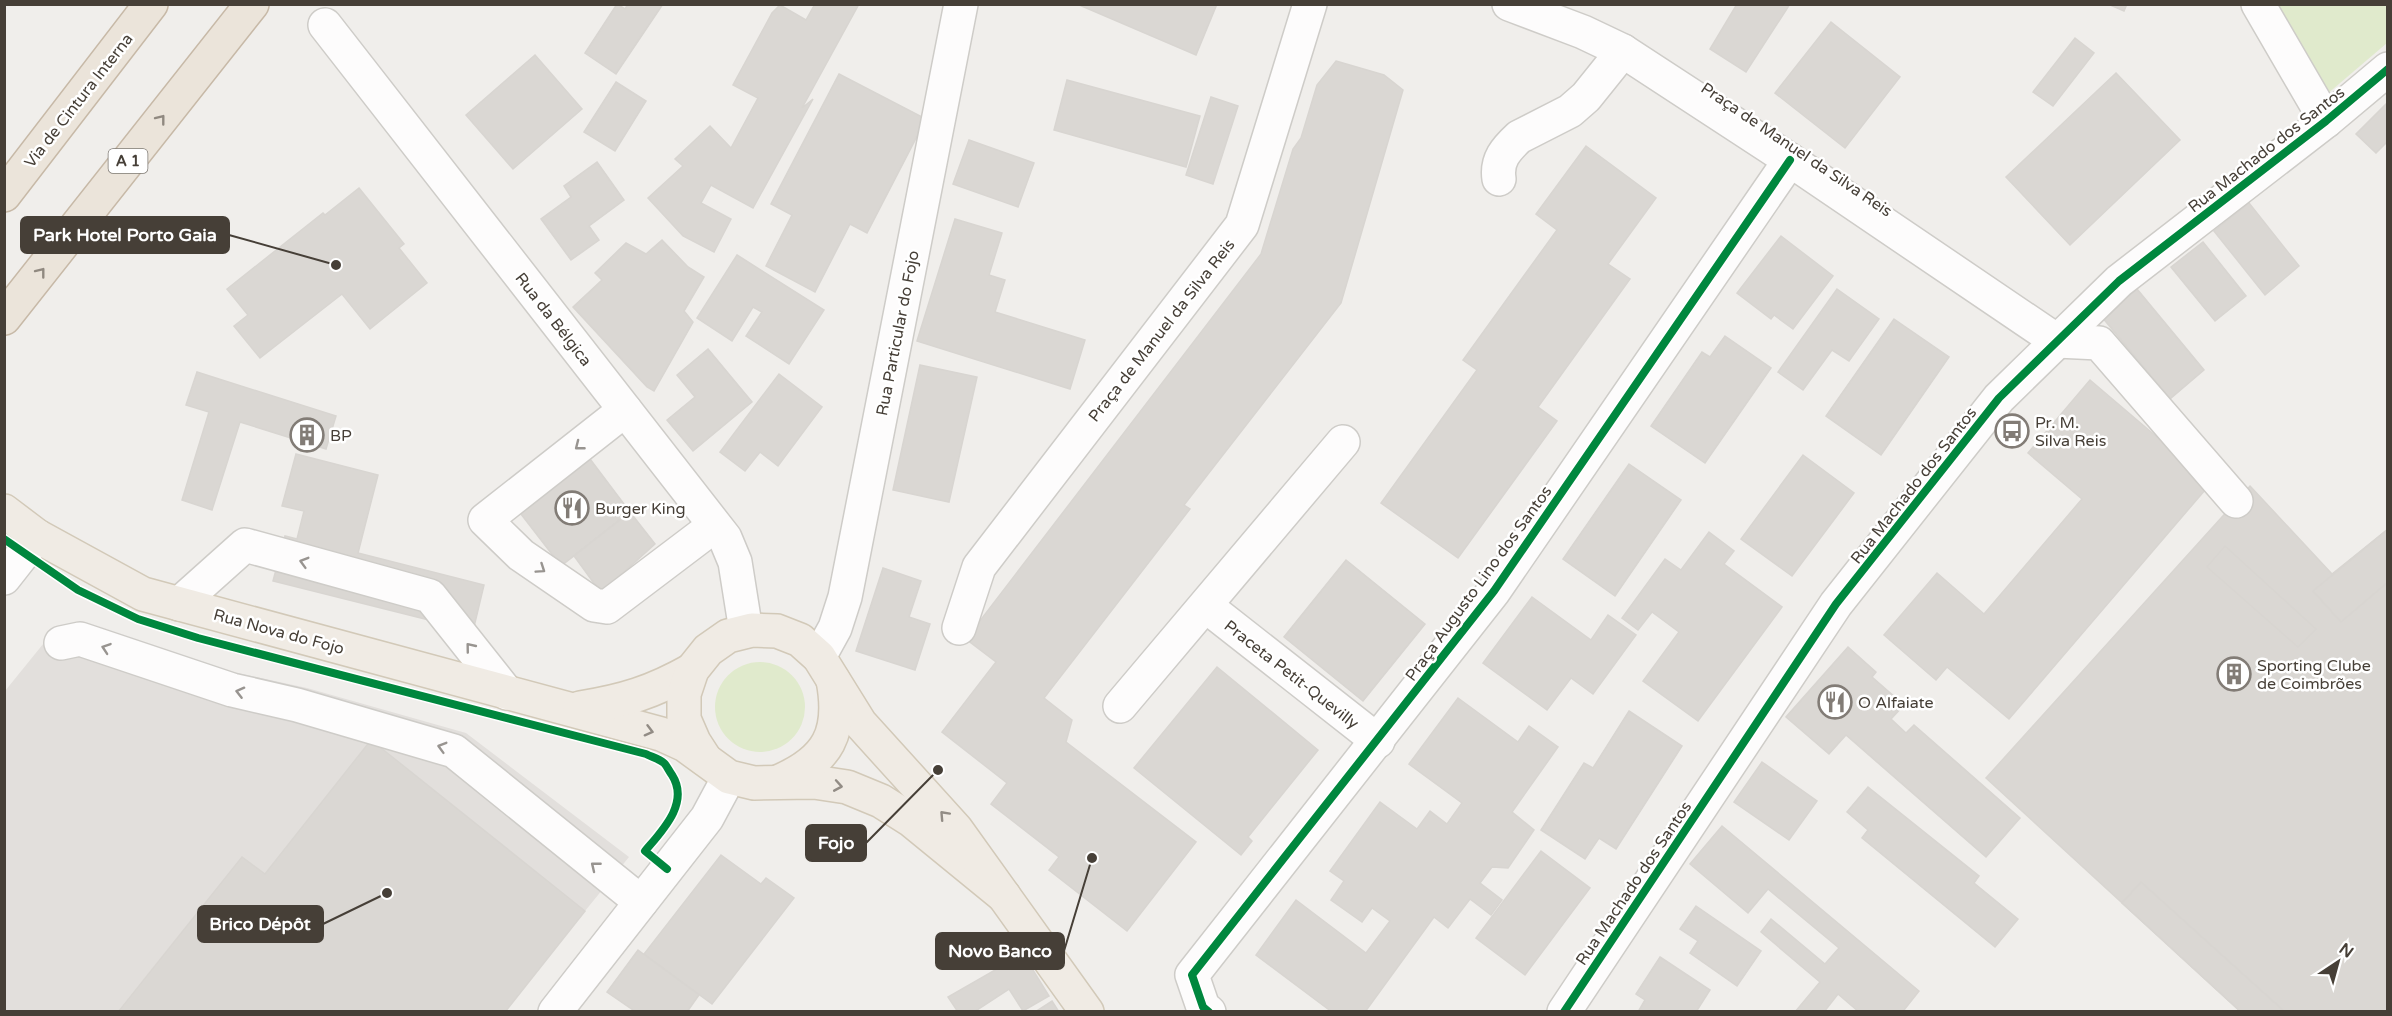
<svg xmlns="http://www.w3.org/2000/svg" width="2392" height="1016" viewBox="0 0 2392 1016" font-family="'Varela Round',sans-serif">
<rect width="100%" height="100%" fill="#f0eeeb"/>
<g fill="#e0eacc">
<polygon points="2270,5 2387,5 2387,43 2326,95"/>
<circle cx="760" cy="707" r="45"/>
</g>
<polygon fill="#e2dfdc" points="52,633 307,688 466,733 629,857 585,911 371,740 265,874 242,857 118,1011 5,1012 5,691"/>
<g fill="#dad7d3" stroke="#d8d5d1" stroke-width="1.5">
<polygon points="617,4 625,9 628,4 663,4 616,74 585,53"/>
<polygon points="815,4 859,4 802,108 813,99 753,208 711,185 701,203 731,219 714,252 683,236 648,198 683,166 675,159 710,126 731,148 758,98 733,85 772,13 780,5 806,20"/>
<polygon points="1077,4 1217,4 1196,55"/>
<polygon points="1737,4 1790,4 1746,72 1710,49"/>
<polygon points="2108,4 2127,4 2124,11"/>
<polygon points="1831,22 1900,77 1845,148 1775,93"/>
<polygon points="2075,38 2094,53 2053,106 2033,92"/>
<polygon points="535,55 582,109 513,169 466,115"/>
<polygon points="1336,61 1384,75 1403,90 1341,303 1184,505 1190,509 1044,698 1072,720 1066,742 1196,842 1127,931 1049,870 1059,857 991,804 1007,783 942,732 996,662 966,639 1261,254 1293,149 1301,138 1317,85"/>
<polygon points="2116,73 2180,140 2070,245 2006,177"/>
<polygon points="839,74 926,119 867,233 850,224 815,292 766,266 792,215 771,204"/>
<polygon points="1067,80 1200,116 1186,167 1054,130"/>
<polygon points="616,82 646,101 615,151 584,132"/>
<polygon points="1211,97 1238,106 1213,184 1186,175"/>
<polygon points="2388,102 2388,141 2376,153 2356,134"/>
<polygon points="969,140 1034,163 1018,207 953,184"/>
<polygon points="1586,146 1656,198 1608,264 1630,279 1538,407 1557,421 1458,558 1381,503 1477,370 1463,360 1557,230 1536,214"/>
<polygon points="597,162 624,200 589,226 599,240 571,260 541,219 571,197 564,186"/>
<polygon points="359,188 404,244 399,248 427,283 370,329 342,294 260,358 234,326 248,315 227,289 323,213 325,215"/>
<polygon points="2249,203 2299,266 2265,295 2214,231"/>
<polygon points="955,219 1002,233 989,275 1005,280 995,312 1085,340 1070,389 917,341"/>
<polygon points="1781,236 1833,276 1793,329 1774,315 1771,319 1737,293"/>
<polygon points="662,240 688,267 704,277 684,311 693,322 654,391 647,387 573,307 602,280 595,273 626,243 646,254"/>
<polygon points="2203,242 2246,296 2215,321 2171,267"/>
<polygon points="737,255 824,310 789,364 746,336 762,312 753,307 732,341 697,318"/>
<polygon points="1837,289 1879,319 1849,361 1832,350 1803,390 1778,372"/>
<polygon points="2137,289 2204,370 2170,399 2102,317"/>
<polygon points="1894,319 1949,357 1881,455 1826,416"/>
<polygon points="1725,336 1771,368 1705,463 1651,426 1702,352 1710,357"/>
<polygon points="708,349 752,402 693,451 667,420 695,397 677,375"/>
<polygon points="920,365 977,377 949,502 893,490"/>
<polygon points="197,372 336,416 326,449 240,422 212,510 182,500 209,412 186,405"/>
<polygon points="779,374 822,407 778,466 760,452 745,471 720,452"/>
<polygon points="2090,380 2211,483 2009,719 1947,667 1936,680 1884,635 1937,573 1984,614 2082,499 2028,453"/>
<polygon points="584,451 630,512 561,566 514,505"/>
<polygon points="296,454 378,475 358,553 484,585 473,631 273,581 285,536 297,539 304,511 282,506"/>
<polygon points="1803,455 1854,493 1792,576 1741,539"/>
<polygon points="1629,464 1681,500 1615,596 1563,559"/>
<polygon points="2250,486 2332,574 2388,529 2388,1012 2241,1012 1986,778"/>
<polygon points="630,512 655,544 601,593 574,556"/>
<polygon points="2388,529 2388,582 2341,622 2313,591"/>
<polygon points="1709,532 1734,551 1724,564 1782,607 1698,721 1643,681 1679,632 1652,612 1638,630 1622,618 1665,559 1681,570"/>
<polygon points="2225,546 2316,629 2298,647 2207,567"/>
<polygon points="1346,560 1425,624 1363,701 1284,637"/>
<polygon points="883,568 921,581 909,617 930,624 915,670 856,651"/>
<polygon points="1532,597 1591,640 1608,615 1636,635 1593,694 1571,678 1547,710 1483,663"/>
<polygon points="1848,647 1876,672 1872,677 1904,705 1891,719 1906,733 1914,725 2020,818 1986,857 1846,735 1829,754 1786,717"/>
<polygon points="1217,667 1318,750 1248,837 1252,841 1241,855 1134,768"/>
<polygon points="1458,698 1518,742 1529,726 1558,747 1512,812 1534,830 1508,868 1492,867 1480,883 1502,900 1491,915 1470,899 1448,928 1434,917 1365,1012 1332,1012 1256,955 1296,900 1366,953 1390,921 1372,908 1362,922 1331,900 1344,881 1330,871 1380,802 1417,829 1430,811 1447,824 1462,803 1409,764"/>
<polygon points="1629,711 1682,746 1616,849 1599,838 1585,859 1541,830 1584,763 1593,768"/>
<polygon points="371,740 585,911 505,1012 118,1012 242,857 265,874"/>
<polygon points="1762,762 1817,801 1789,840 1734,802"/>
<polygon points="1868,787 1979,876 1974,883 2018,919 1995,947 1862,838 1868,830 1847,812"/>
<polygon points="1722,826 1919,991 1904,1010 1906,1012 1859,1012 1838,994 1824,1012 1795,1012 1820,982 1761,932 1771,919 1825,964 1839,948 1768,889 1748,913 1690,864"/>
<polygon points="1541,851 1590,888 1525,975 1476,938"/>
<polygon points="721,855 761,884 766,878 794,898 712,1004 644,954"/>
<polygon points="2141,882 2285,1012 2241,1012 2122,903"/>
<polygon points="1696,906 1761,951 1737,986 1690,953 1698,941 1680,929"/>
<polygon points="638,950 699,995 687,1012 636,1012 607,992"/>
<polygon points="1023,954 1049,996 1023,1011 1009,989 974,1012 958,1012 948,997"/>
<polygon points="1660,957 1710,990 1696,1012 1638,1012 1645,1000 1636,994"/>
<polygon points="1052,1001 1059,1012 1035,1012"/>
</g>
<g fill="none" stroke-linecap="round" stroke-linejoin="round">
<defs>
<g id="minor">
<polyline points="1509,4 1583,32 1623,51 1790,160 2057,341 2099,343 2236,501"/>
<polyline points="2258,4 2326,121"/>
<polyline points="325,25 725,538 735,562 746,631"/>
<path d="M 1499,179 C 1496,160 1506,149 1519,137 L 1570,111 L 1586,97 L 1623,51"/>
<polyline points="625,410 485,520 521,555 594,605 607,607 714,526"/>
<polyline points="4,578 37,536"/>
<polyline points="179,604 245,545 430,596 507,693"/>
<polyline points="1206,606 1378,741"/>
<polyline points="959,628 979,567 1242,225 1310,4"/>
<polyline points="61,643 80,639 232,690 297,705 454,751 641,902"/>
<polyline points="819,657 835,628 845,597 961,4"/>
<polyline points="1120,706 1343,442"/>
<polyline points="555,1012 707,818 729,777"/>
<polyline points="1209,1012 1203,1007 1192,975 1494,591 1790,160"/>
<polyline points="1564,1012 1836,604 1999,398 2119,281 2326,121 2388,69"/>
</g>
<g id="major">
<polyline points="4,511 37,536 143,594 661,734 685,745 729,777 754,783 814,782 847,787 881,801 911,820 1004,896"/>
<path d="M 580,708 C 624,701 653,692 692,670"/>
<polyline points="705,759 694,742 684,719 684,694 692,670 708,650 728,636 752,630 777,631 800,640 819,657 860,723 956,829 1087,1012"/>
<path d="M 780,781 C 828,760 843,733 833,680"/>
</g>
<g id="highway">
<polyline points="4,195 151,4"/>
<polyline points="4,318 252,4"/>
</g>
</defs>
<use href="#minor" stroke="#ceccc8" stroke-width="36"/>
<use href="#major" stroke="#d2c9b8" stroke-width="36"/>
<use href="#highway" stroke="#c7b9a7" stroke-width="36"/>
<use href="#minor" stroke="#fdfcfc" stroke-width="33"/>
<use href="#major" stroke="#f0ebe4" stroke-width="33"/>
<use href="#highway" stroke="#ebe4da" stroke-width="33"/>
<defs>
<g id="cycleway">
<path d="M 4,539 L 78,590 L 138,619 L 198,638 L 646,754 C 652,757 659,759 664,763 C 667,766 669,771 672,775 C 690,803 662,831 645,851 L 667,869"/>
<polyline points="1209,1012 1203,1007 1192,975 1494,591 1790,160"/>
<polyline points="1564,1012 1836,604 1999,398 2119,281 2326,121 2388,69"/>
</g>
</defs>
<use href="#cycleway" stroke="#fff" stroke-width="11"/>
<use href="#cycleway" stroke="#00873e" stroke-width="8"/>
</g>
<defs><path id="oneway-chevron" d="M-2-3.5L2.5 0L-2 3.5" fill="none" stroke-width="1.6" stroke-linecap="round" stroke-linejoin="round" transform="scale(1.5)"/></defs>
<g stroke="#908980">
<use href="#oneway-chevron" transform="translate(161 119) rotate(-52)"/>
<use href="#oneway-chevron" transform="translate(41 272) rotate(-52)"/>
</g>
<g stroke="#989490">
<use href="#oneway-chevron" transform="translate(579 446) rotate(142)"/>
<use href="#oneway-chevron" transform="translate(304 562) rotate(-164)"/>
<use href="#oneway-chevron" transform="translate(541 569) rotate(34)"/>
<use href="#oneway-chevron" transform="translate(470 647) rotate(-129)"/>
<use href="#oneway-chevron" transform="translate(106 648) rotate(-161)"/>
<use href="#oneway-chevron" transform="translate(240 692) rotate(-166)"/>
<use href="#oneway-chevron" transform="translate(442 747) rotate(-164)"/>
<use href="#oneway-chevron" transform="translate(595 866) rotate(-141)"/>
</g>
<g stroke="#928c85">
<use href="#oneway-chevron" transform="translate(649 731) rotate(15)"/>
<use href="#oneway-chevron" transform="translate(838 786) rotate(10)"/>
<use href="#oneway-chevron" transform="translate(944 815) rotate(-133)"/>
</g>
<defs>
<symbol id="bus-ring" viewBox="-11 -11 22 22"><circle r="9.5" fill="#fff" stroke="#827c76" stroke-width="1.5"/><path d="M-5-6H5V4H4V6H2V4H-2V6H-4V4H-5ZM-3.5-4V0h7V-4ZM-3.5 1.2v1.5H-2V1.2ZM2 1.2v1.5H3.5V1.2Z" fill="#827c76"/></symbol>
<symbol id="building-ring" viewBox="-11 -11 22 22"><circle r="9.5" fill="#fff" stroke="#827c76" stroke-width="1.5"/><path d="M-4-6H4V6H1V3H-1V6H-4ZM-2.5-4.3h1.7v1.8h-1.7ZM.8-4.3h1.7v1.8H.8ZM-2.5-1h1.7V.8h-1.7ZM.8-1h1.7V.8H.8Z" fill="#827c76"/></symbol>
<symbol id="restaurant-ring" viewBox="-11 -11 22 22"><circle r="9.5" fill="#fff" stroke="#827c76" stroke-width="1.5"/><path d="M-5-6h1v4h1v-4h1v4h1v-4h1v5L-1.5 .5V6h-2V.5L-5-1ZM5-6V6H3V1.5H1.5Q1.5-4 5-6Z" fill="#827c76"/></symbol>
</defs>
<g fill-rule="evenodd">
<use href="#bus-ring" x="1993" y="412" width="38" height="38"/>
<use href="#building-ring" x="288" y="416" width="38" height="38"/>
<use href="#restaurant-ring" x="553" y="489" width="38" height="38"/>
<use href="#building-ring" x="2215" y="655" width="38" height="38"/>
<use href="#restaurant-ring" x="1816" y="683" width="38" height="38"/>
</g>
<g text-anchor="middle" stroke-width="5" stroke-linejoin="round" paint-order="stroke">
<rect fill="#fff" stroke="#7e7973" stroke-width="1.5" x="108.5" y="149" width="39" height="24" rx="4.5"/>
<g font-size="15" font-weight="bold" fill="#463f37">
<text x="128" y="166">A 1</text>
</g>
<g font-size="16" fill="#463f37" stroke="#fff">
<text transform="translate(78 100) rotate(-52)" y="6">Via de Cintura Interna</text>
<text transform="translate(1797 149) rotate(34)" y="6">Praça de Manuel da Silva Reis</text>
<text transform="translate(2266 149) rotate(-38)" y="6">Rua Machado dos Santos</text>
<text transform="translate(554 319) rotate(52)" y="6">Rua da Bélgica</text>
<text transform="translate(1161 330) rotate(-52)" y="6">Praça de Manuel da Silva Reis</text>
<text transform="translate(897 333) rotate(-79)" y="6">Rua Particular do Fojo</text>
<text transform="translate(1913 485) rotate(-52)" y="6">Rua Machado dos Santos</text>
<text transform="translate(1478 583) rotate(-54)" y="6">Praça Augusto Lino dos Santos</text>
<text transform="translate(279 631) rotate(15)" y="6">Rua Nova do Fojo</text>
<text transform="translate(1292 674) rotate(38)" y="6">Praceta Petit-Quevilly</text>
<text transform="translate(1633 883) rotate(-56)" y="6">Rua Machado dos Santos</text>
</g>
<g font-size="16" fill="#463f37" stroke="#fff" text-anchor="start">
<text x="2035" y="428">Pr. M.<tspan x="2035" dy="18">Silva Reis</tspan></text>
<text x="330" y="441">BP</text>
<text x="595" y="514">Burger King</text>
<text x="2257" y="671">Sporting Clube<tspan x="2257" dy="18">de Coimbrões</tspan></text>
<text x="1858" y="708">O Alfaiate</text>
</g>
</g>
<path fill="none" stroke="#463f37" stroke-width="2" d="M336 265L229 235M938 770L866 843M387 893L323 924M1092 858L1064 951"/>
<g fill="#463f37" stroke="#fff" stroke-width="2">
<circle cx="336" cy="265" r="6"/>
<circle cx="938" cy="770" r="6"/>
<circle cx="387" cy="893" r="6"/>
<circle cx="1092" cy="858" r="6"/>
</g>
<g fill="#463f37" stroke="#463f37" stroke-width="2">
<rect x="21" y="217" width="208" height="36" rx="6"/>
<rect x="806" y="825" width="60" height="36" rx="6"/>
<rect x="198" y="906" width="125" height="36" rx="6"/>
<rect x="936" y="933" width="128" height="36" rx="6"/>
</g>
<g font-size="18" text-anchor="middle" font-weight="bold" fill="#fff">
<text x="125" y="241">Park Hotel Porto Gaia</text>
<text x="836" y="849">Fojo</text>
<text x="260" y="930">Brico Dépôt</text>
<text x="1000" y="957">Novo Banco</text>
</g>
<rect width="2392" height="1016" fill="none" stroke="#463f37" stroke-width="12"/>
<g transform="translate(2338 962) rotate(36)" stroke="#ffffff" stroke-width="4.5" paint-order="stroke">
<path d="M0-4.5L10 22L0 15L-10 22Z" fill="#463f37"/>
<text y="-9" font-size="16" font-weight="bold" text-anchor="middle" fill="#463f37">N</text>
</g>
</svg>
